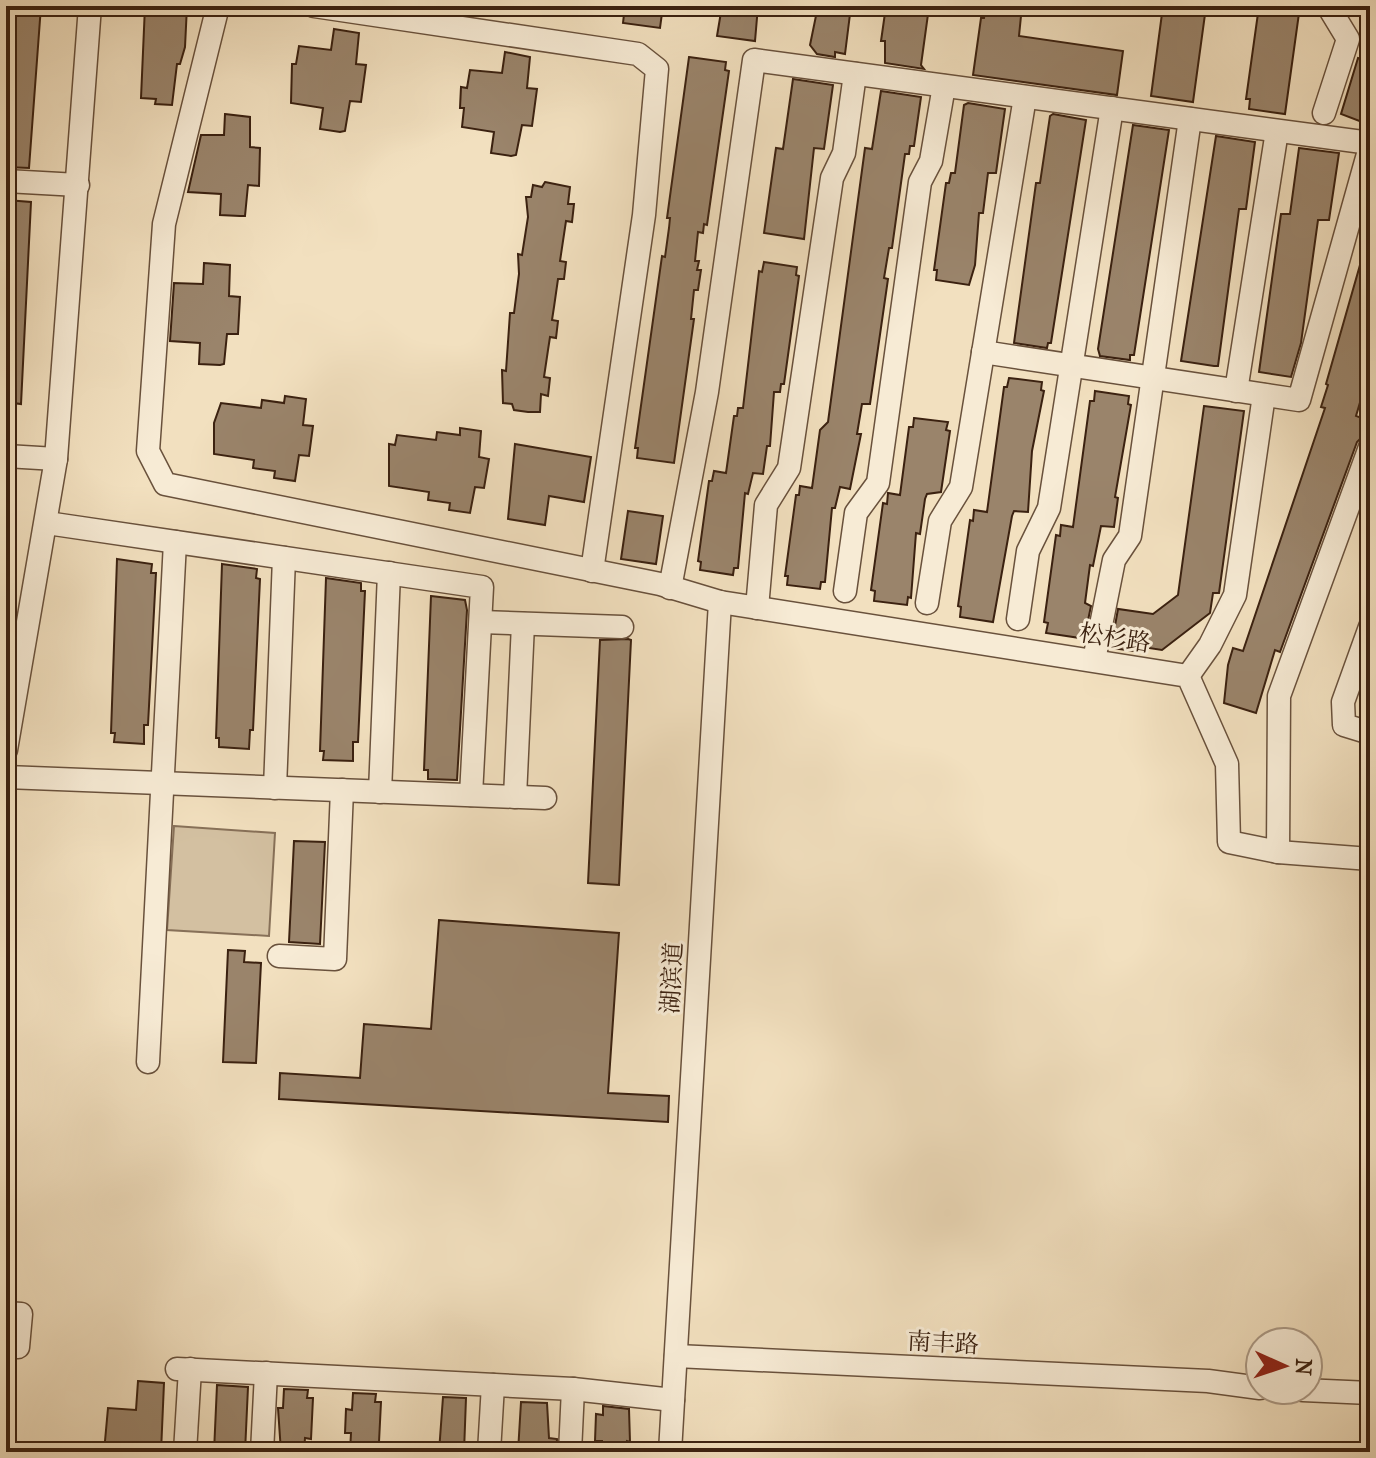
<svg xmlns="http://www.w3.org/2000/svg" width="1376" height="1458" viewBox="0 0 1376 1458" font-family="'IM FELL French Canon','Noto Serif SC',serif">
<rect width="100%" height="100%" fill="#f2e0bf"/>
<filter id="stains"><feTurbulence type="fractalNoise" baseFrequency=".0025" numOctaves="4"/><feColorMatrix values="0 0 0 0 .2 0 0 0 0 .09 0 0 0 0 .02 0 0 0 .5 -.17"/></filter>
<radialGradient id="worn" r=".72"><stop offset=".6" stop-color="#630" stop-opacity="0"/><stop offset="1" stop-color="#630" stop-opacity=".3"/></radialGradient>
<polygon fill="#d3c0a1" stroke="#877058" stroke-width="2" points="174,826 275,833 269,936 167,930"/>
<g fill="#9a846b" stroke="#3b2110" stroke-width="2">
<polygon points="6,6 41,6 29,168 6,167"/>
<polygon points="145,6 187,6 185,47 180,64 177,64 172,105 155,104 156,99 141,98"/>
<polygon points="625,6 663,6 660,28 623,23"/>
<polygon points="722,6 758,6 755,41 717,36"/>
<polygon points="818,6 851,6 845,54 835,52 835,57 817,54 810,45"/>
<polygon points="886,6 929,7 921,65 924,69 885,63 885,41 881,41"/>
<polygon points="986,6 1022,6 1019,36 1123,51 1117,95 973,75 981,18 984,18"/>
<polygon points="1163,6 1206,7 1193,102 1151,96"/>
<polygon points="1259,6 1300,6 1285,114 1249,109 1250,99 1246,99"/>
<polygon points="334,29 359,33 356,64 366,65 361,102 350,101 345,131 340,132 320,129 323,108 291,103 292,64 296,64 299,46 331,50"/>
<polygon points="505,52 530,57 527,88 537,89 532,126 522,125 516,155 511,156 491,153 494,132 462,127 464,108 460,108 461,87 467,88 470,70 502,73"/>
<polygon points="689,57 726,62 725,70 729,71 707,225 704,224 703,233 698,232 695,261 699,261 697,270 701,270 698,290 694,290 691,319 694,319 674,463 637,458 638,448 635,448 662,256 665,257 669,228 670,218 667,218"/>
<polygon points="1358,58 1370,62 1370,125 1341,114"/>
<polygon points="793,79 833,85 824,149 814,148 804,239 764,233 776,148 783,149"/>
<polygon points="881,91 921,97 914,146 910,146 909,154 905,154 892,248 889,248 884,278 888,279 870,404 862,404 857,434 861,434 850,489 840,487 835,508 832,508 825,582 821,582 820,589 787,585 788,576 785,576 796,495 799,495 800,486 812,488 820,430 828,422 865,148 872,149"/>
<polygon points="968,103 1005,109 996,173 988,173 983,213 979,213 975,265 969,285 936,280 937,270 934,270 946,183 949,183 951,173 955,173 964,105"/>
<polygon points="225,114 250,117 250,147 260,148 259,186 248,185 245,216 240,216 220,215 221,194 188,192 201,135 224,135"/>
<polygon points="1053,114 1086,120 1051,343 1048,343 1047,348 1014,343 1036,183 1040,183 1050,116"/>
<polygon points="1133,125 1169,130 1134,355 1130,355 1130,360 1100,356 1098,349"/>
<polygon points="1216,136 1255,142 1246,209 1239,209 1218,366 1214,366 1181,361"/>
<polygon points="1299,148 1339,153 1329,220 1318,220 1301,343 1291,377 1259,372 1281,214 1290,214"/>
<polygon points="545,182 570,187 568,204 574,204 572,222 566,221 560,261 566,262 564,279 558,279 554,307 552,320 558,321 556,338 550,337 548,350 544,377 550,378 548,396 541,394 540,412 528,412 514,410 512,404 503,403 502,370 506,371 510,313 514,313 519,274 518,254 522,255 528,217 526,197 531,197 533,185 542,187"/>
<polygon points="6,200 31,202 21,404 6,402"/>
<polygon points="1366,244 1370,244 1370,369 1356,416 1370,421 1365,434 1357,442 1280,652 1275,650 1256,713 1224,703 1228,665 1233,648 1243,651 1325,408 1321,407 1328,385 1326,384"/>
<polygon points="764,262 797,267 796,275 799,276 784,384 781,384 780,392 774,392 770,446 767,446 763,474 753,473 748,494 745,493 738,568 734,568 733,575 700,570 701,562 698,561 709,481 712,481 714,471 726,473 734,416 737,416 738,408 743,408 759,271 762,272"/>
<polygon points="204,263 230,265 229,296 240,297 238,334 227,334 224,364 220,365 199,364 200,343 170,341 174,283 203,284"/>
<polygon points="1009,378 1042,382 1041,390 1044,391 1032,451 1028,512 1014,511 1012,516 993,622 960,617 961,607 958,606 970,520 973,521 974,510 987,512 1004,387 1007,387"/>
<polygon points="1095,391 1129,396 1128,404 1131,405 1115,497 1118,498 1114,527 1101,526 1093,566 1090,565 1085,603 1091,606 1086,630 1081,629 1080,638 1046,633 1048,623 1044,622 1056,535 1060,536 1061,525 1073,527 1090,401 1094,401"/>
<polygon points="285,396 306,399 303,425 313,426 309,456 299,455 295,481 274,478 275,471 253,468 254,460 214,454 214,423 221,403 261,408 262,400 284,403"/>
<polygon points="1204,406 1244,411 1219,593 1213,593 1210,613 1162,650 1143,647 1141,652 1111,648 1118,609 1153,614 1178,595"/>
<polygon points="914,418 948,422 946,430 950,431 941,492 927,494 925,499 920,534 916,533 911,598 908,597 907,605 874,601 875,591 871,590 883,503 887,504 888,493 900,495 909,427 913,427"/>
<polygon points="460,428 481,431 479,457 489,459 484,488 475,487 470,513 449,510 450,503 428,500 429,492 389,486 389,444 395,445 397,435 436,440 437,432 460,435"/>
<polygon points="515,444 591,457 584,502 549,496 545,525 508,519"/>
<polygon points="628,511 663,516 656,564 621,559"/>
<polygon points="117,559 152,564 151,573 156,573 148,725 144,725 144,744 114,742 115,733 111,733"/>
<polygon points="222,564 257,569 256,578 260,579 253,730 250,730 249,749 219,747 219,738 216,738"/>
<polygon points="326,578 361,583 361,591 365,591 358,742 353,742 353,761 323,760 324,751 320,751"/>
<polygon points="431,596 465,600 467,610 457,780 428,779 428,770 424,770"/>
<polygon points="628,639 631,640 619,885 588,883 600,640"/>
<polygon points="294,841 325,842 320,944 289,942"/>
<polygon points="439,920 619,933 608,1093 669,1096 668,1122 279,1099 280,1073 360,1078 364,1024 431,1029"/>
<polygon points="228,950 245,951 244,962 261,963 256,1063 223,1062"/>
<polygon points="138,1381 164,1383 161,1452 104,1452 108,1408 136,1410"/>
<polygon points="217,1385 248,1387 245,1452 214,1452"/>
<polygon points="284,1389 308,1390 307,1398 313,1398 311,1439 305,1438 304,1452 281,1452 278,1408 283,1408"/>
<polygon points="353,1393 376,1394 375,1402 381,1402 379,1442 374,1442 373,1452 350,1452 351,1433 345,1433 346,1409 352,1410"/>
<polygon points="443,1397 466,1398 464,1452 439,1452"/>
<polygon points="521,1402 547,1403 549,1438 557,1439 556,1452 518,1452"/>
<polygon points="603,1406 629,1409 630,1442 627,1441 626,1452 602,1452 602,1441 595,1441 596,1414 603,1415"/>
</g>
<g fill="none" stroke-linecap="round" stroke-linejoin="round">
<defs>
<g id="minor">
<polyline points="218,6 164,224 148,451 165,484 660,584 720,602 1188,676 1227,764 1229,842 1278,852 1370,859"/>
<polyline points="314,6 638,54 657,69 644,215 592,571"/>
<polyline points="1324,113 1348,39 1328,6"/>
<polyline points="6,181 78,185"/>
<polyline points="983,352 1299,400 1370,147"/>
<polyline points="1236,391 1277,131"/>
<polyline points="6,456 56,459"/>
<polyline points="47,523 482,587 471,795"/>
<polyline points="670,588 707,392 754,60 1370,143"/>
<polyline points="845,591 856,513 878,483 920,182 931,161 944,86"/>
<polyline points="927,603 940,521 961,487 1025,97"/>
<polyline points="757,608 766,505 789,468 832,178 844,153 855,74"/>
<polyline points="1018,619 1028,551 1049,508 1112,108"/>
<polyline points="481,622 622,627"/>
<polyline points="1370,627 1343,702 1344,725 1370,733"/>
<polyline points="1096,650 1114,560 1130,536 1190,119"/>
<polyline points="1188,676 1210,645 1235,595 1264,395"/>
<polyline points="6,750 56,459 90,6"/>
<polyline points="6,777 545,798"/>
<polyline points="275,788 284,558"/>
<polyline points="380,792 389,573"/>
<polyline points="515,797 523,624"/>
<polyline points="1278,852 1279,696 1370,447"/>
<polyline points="279,956 335,959 342,790"/>
<polyline points="148,1062 175,542"/>
<polyline points="6,1313 21,1314 18,1347 6,1346"/>
<polyline points="676,1356 1208,1381 1260,1388"/>
<polyline points="177,1369 573,1389 673,1400"/>
<polyline points="1303,1390 1370,1393"/>
<polyline points="185,1452 190,1369"/>
<polyline points="262,1452 266,1373"/>
<polyline points="489,1452 493,1385"/>
<polyline points="570,1452 573,1389"/>
<polyline points="670,1452 720,602"/>
</g>
</defs>
<use href="#minor" stroke="#69513c" stroke-width="25"/>
<use href="#minor" stroke="#f7ebd5" stroke-width="22"/>
</g>
<g text-anchor="middle" stroke-width="6" stroke-linejoin="round" paint-order="stroke">
<g font-size="24" fill="#3b2110" stroke="#f7ebd5">
<text transform="translate(1115 638) rotate(9)" y="8">松杉路</text>
<text transform="translate(672 978) rotate(-87)" y="8">湖滨道</text>
<text transform="translate(943 1343) rotate(3)" y="8">南丰路</text>
</g>
</g>
<rect width="1376" height="1458" fill="none" stroke="#f2e0bf" stroke-width="32"/>
<rect x="8" y="8" width="1360" height="1442" fill="none" stroke="#3b2110" stroke-width="4"/>
<rect x="16" y="16" width="1344" height="1426" fill="none" stroke="#3b2110" stroke-width="2"/>
<g transform="translate(1284 1366) rotate(93)"><circle r="38" fill="#f7ebd5" stroke="#ac9a86" stroke-width="2"/>
<path d="M0-6L14 30L0 20L-14 30Z" fill="#8f2418"/>
<text y="-12" font-size="22" font-weight="bold" text-anchor="middle" fill="#3b2110">N</text>
</g>
<rect width="100%" height="100%" filter="url(#stains)"/>
<rect width="100%" height="100%" fill="url(#worn)"/>
</svg>
